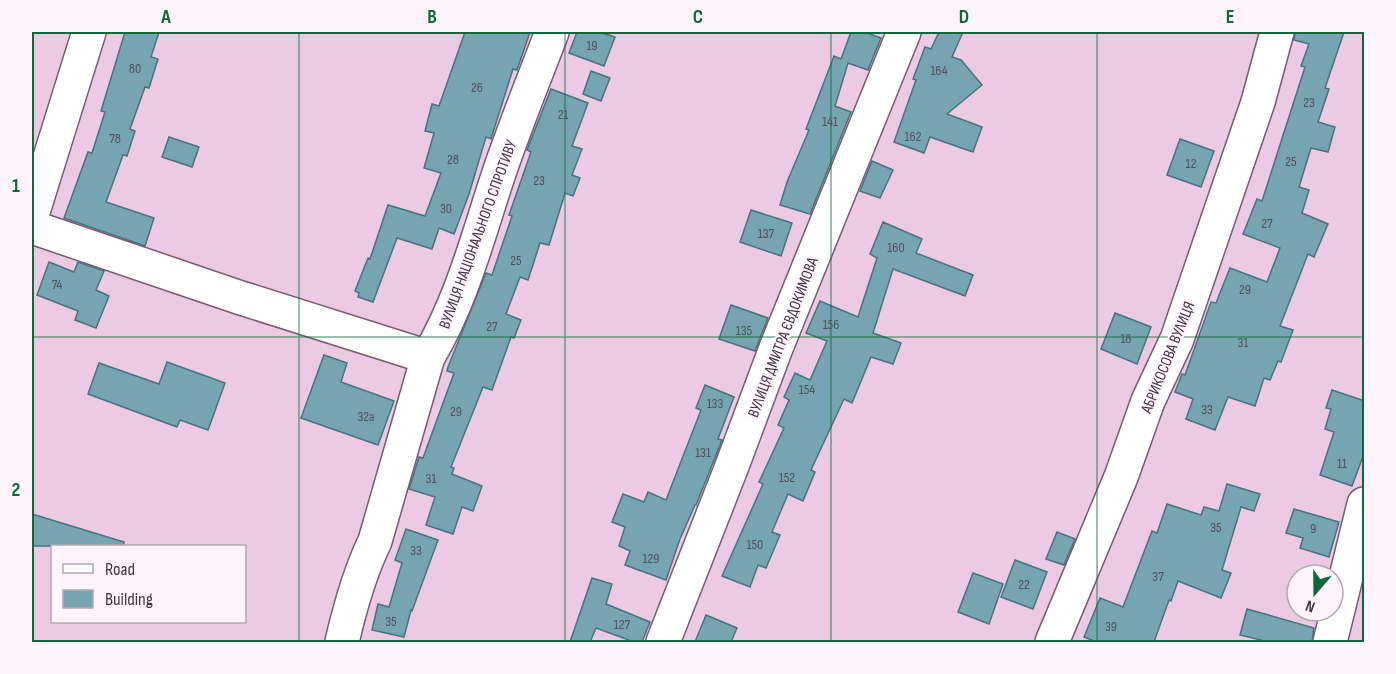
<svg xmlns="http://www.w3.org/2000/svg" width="1396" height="674" viewBox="0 0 1396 674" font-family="'Sofia Sans Condensed',sans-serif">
<rect width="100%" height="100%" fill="#edcae4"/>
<g fill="#76a4b0" stroke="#47737e" stroke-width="1.5">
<polygon points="125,32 159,32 151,57 158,59 149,88 145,87 130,129 135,131 127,156 123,155 106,202 154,218 145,246 64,218 88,152 92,153 105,112 101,111"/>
<polygon points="465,32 530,32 517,70 513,69 491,139 486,137 469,194 454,234 439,228 432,249 397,238 373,302 358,297 359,293 355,291 368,258 370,259 388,205 425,216 441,173 424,168 434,133 425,131 432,104 439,106"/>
<polygon points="577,32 599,32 615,37 604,66 569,53"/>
<polygon points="851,32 864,32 881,38 868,70 848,63 835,106 851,112 810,214 780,205 787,182 809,130 806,129 834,56 841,59"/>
<polygon points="939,32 963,32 952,57 961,60 982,85 947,114 982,127 973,152 930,137 924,153 894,142 916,80 913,79 925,47 931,49"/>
<polygon points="1295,32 1344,32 1325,88 1329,89 1318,122 1335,127 1328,152 1311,148 1299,187 1309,190 1302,213 1328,224 1314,257 1308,254 1280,326 1293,330 1281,362 1278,361 1270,380 1264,378 1255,406 1228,397 1215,430 1186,419 1193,399 1175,392 1182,374 1185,375 1211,302 1216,303 1230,268 1267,282 1280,248 1243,234 1257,199 1262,201 1305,67 1301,66 1309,44 1294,40"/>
<polygon points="591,71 610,78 601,101 583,94"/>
<polygon points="551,89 588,103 572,146 582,149 572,175 580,178 573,196 565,193 549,245 540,243 528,280 520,277 506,314 521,320 514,338 511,337 492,390 483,387 451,467 454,468 452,474 482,486 473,511 462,507 453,534 426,525 435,497 409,489 419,457 423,458 454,373 447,371 448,367 486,273 492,275 512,216 509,215 531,152 527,150"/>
<polygon points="169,137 199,147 192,167 162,157"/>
<polygon points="1180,139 1214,151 1201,187 1167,175"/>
<polygon points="872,161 893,170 880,198 860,191"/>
<polygon points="751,210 792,223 781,256 740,242"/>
<polygon points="883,222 922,239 916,253 973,275 965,296 893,269 873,333 901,343 893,364 871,357 852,403 844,399 811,470 815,472 803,501 788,494 772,532 780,535 766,568 758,565 750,587 722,576 763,484 759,482 784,428 778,425 789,400 784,397 795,373 810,380 827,341 806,333 820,301 858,317 877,258 870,254"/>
<polygon points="49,262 74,272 78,262 104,271 96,290 109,296 96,328 75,320 78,311 37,295"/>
<polygon points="731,305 768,318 755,351 719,339"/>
<polygon points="1115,313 1151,327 1137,364 1101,349"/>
<polygon points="324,355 347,363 341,382 394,401 378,445 301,418"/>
<polygon points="167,362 225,383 208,430 180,420 177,427 88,394 99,363 159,384"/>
<polygon points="705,385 734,397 718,439 722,440 696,505 695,505 680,539 666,580 625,565 630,551 619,546 625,527 612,522 623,494 644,502 648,492 666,500 701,410 696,408"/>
<polygon points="1332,390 1365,401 1365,451 1352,486 1320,475 1334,432 1325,429 1331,409 1326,408"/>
<polygon points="1227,484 1260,494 1254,511 1241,507 1222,570 1231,573 1221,598 1178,581 1171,601 1169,600 1154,642 1097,642 1084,637 1100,598 1123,607 1152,531 1157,533 1167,504 1201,515 1204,507 1219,511"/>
<polygon points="1294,509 1339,522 1329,557 1300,548 1303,538 1286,533"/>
<polygon points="32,514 124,542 123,546 32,546"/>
<polygon points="406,529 438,540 412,611 411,610 404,637 372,630 378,604 389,607 402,563 395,560"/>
<polygon points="1057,532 1075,539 1064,565 1046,559"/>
<polygon points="1015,560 1047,572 1033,609 1001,597"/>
<polygon points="973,573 1003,584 989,624 958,612"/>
<polygon points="592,578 612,584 606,604 650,622 642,642 634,642 596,628 590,642 570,642"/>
<polygon points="1247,609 1314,628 1312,642 1269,642 1240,635"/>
<polygon points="706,615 737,628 731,642 695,642"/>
</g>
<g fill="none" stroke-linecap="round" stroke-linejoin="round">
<defs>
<g id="minor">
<polyline points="32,215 89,32"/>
<polyline points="32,227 238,297 428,357"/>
<path d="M 342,642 C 350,607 359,574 375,541 L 428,357 C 462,300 478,236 499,173 C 515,126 534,79 552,32"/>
<polyline points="663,642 732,466 776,348 904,32"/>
<polyline points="1052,642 1121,477 1148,401 1177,339 1258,102 1277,32"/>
<polyline points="1330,642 1364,504"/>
</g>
</defs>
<use href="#minor" stroke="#785a71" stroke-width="36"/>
<use href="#minor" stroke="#fff" stroke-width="33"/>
</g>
<path fill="none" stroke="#0e683b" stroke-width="1.5" stroke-opacity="0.55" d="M 299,32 L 299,642M 565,32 L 565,642M 831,32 L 831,642M 1097,32 L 1097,642M 32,337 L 1364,337"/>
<g text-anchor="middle" stroke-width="4.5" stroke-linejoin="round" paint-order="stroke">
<g font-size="14" fill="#50515c">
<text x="592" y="50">19</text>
<text x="135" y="73">80</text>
<text x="939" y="75">164</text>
<text x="477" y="92">26</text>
<text x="1309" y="107">23</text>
<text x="563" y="119">21</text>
<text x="830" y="126">141</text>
<text x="913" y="141">162</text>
<text x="115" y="143">78</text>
<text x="453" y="164">28</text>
<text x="1291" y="166">25</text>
<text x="1191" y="168">12</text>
<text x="539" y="185">23</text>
<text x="446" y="213">30</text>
<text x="1267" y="228">27</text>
<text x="766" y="238">137</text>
<text x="896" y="252">160</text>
<text x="516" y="265">25</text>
<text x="57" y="289">74</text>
<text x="1245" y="294">29</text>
<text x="831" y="329">156</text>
<text x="492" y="331">27</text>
<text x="744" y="335">135</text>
<text x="1126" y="343">18</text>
<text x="1243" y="347">31</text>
<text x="807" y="394">154</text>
<text x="715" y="408">133</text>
<text x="1207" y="414">33</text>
<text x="456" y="416">29</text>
<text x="366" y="421">32а</text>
<text x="703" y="457">131</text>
<text x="1342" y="468">11</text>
<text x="787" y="482">152</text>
<text x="431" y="483">31</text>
<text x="1216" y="532">35</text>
<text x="1313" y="533">9</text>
<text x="755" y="549">150</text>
<text x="416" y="555">33</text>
<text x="651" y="563">129</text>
<text x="1158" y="581">37</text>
<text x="1024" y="589">22</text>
<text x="391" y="626">35</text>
<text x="622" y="629">127</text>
<text x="1111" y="631">39</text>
</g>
<g font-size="16" fill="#433540" stroke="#fff4fc">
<text transform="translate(477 234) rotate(-70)" y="6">ВУЛИЦЯ НАЦІОНАЛЬНОГО СПРОТИВУ</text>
<text transform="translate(782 337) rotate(-69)" y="6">ВУЛИЦЯ ДМИТРА ЄВДОКИМОВА</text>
<text transform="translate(1167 357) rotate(-68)" y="6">АБРИКОСОВА ВУЛИЦЯ</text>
</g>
</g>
<rect width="1396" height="674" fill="none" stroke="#fff4fc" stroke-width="66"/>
<rect x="51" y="545" width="195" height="78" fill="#fff4fc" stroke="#b4a8b1" stroke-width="1.5"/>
<rect x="63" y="564" width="30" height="9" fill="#ffffff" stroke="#b4a8b1" stroke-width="1.5"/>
<text x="105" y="575" font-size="18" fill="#433540">Road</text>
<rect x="63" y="590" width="30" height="18" fill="#76a4b0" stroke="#b4a8b1" stroke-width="1.5"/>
<text x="105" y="605" font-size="18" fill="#433540">Building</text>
<g transform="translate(1315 593) rotate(200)"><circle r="28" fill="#fff4fc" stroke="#b4a8b1" stroke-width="1.5"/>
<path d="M0-4.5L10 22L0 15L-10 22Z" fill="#0e683b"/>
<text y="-9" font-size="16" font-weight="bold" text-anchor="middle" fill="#433540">N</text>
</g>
<rect x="33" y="33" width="1330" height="608" fill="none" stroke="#0e683b" stroke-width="2"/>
<g font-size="20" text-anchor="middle" font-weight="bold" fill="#0e683b">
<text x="166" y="23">A</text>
<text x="432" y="23">B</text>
<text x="698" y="23">C</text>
<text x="964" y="23">D</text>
<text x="1230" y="23">E</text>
<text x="16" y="192">1</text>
<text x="16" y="496">2</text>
</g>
</svg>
